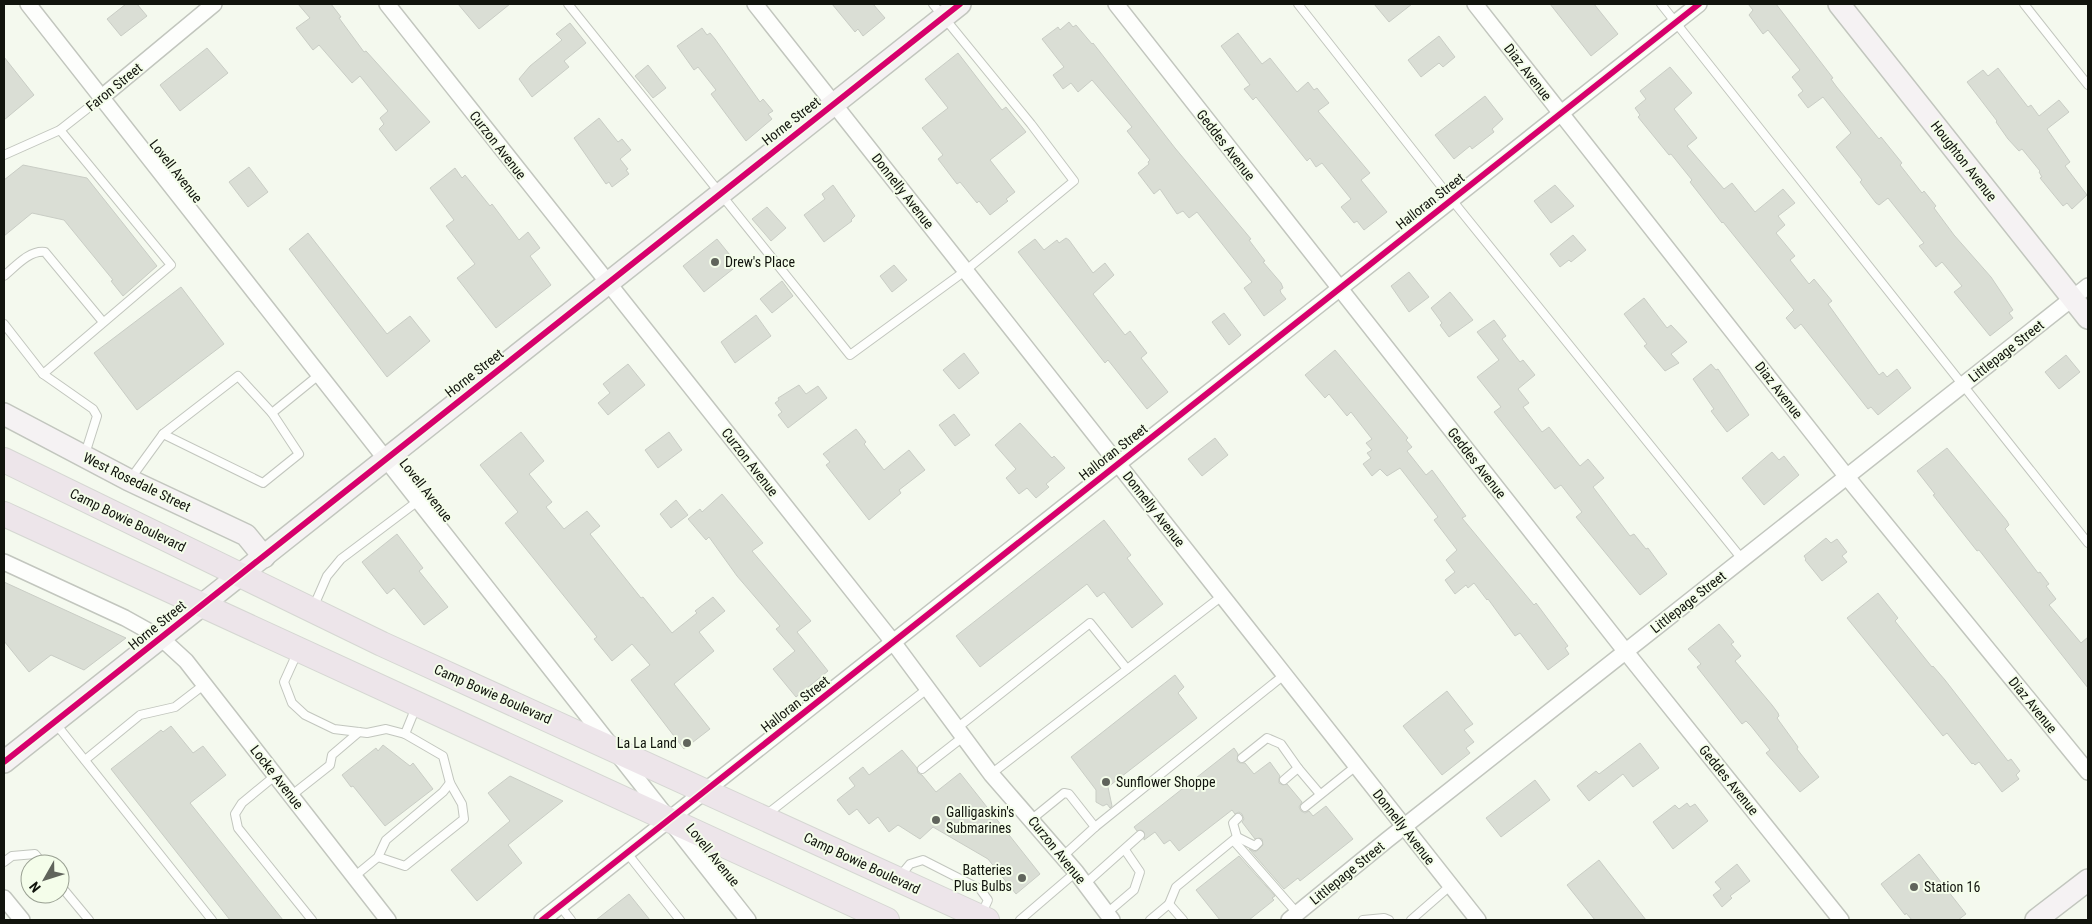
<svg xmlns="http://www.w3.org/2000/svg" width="2092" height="924" viewBox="0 0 2092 924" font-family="'Roboto Condensed',sans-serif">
<rect width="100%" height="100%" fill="#f4f9ee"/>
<g fill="#daded5" stroke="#c9cdc5">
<polygon points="126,4 137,4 147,16 121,36 107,19"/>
<polygon points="298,4 331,4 341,17 339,18 364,52 366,51 430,122 396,151 379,129 384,124 380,118 388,111 360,76 352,83 319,45 313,50 296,28 310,18"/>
<polygon points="458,4 510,4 479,29"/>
<polygon points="832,4 873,4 885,18 863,36 858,29 855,32"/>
<polygon points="1374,4 1412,4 1389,22"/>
<polygon points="1550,4 1594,4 1618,34 1591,56"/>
<polygon points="1748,4 1776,4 1833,78 1831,79 1836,86 1879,139 1881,137 1902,163 1900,165 1922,193 1924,191 1936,206 1934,208 1954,235 1991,277 2013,310 2009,313 2013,318 1990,336 1954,292 1962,286 1942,262 1936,267 1919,246 1924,243 1888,198 1879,205 1876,203 1860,182 1862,180 1836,147 1851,133 1823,97 1808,108 1798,95 1803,91 1792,77 1800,70 1768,30 1763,34 1749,15 1753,10"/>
<polygon points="1069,22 1073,27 1076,25 1092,44 1093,43 1175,148 1251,239 1249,240 1265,261 1263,262 1281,283 1283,288 1280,290 1281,293 1286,299 1264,316 1244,288 1252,282 1197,212 1189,218 1183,211 1177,214 1160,189 1154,194 1138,173 1149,164 1148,162 1150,160 1127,131 1132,127 1092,80 1078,92 1071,83 1063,89 1053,75 1064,67 1042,39 1058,27 1060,30"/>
<polygon points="570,23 586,43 564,61 569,67 532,97 519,79 530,66 562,40 556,34"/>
<polygon points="702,28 707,35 710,33 715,39 760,102 763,99 773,111 768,114 772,119 746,141 711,94 716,90 698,67 694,70 677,46"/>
<polygon points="1238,33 1262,64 1270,58 1297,92 1308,82 1314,90 1317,88 1329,103 1318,111 1370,173 1361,180 1387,212 1364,230 1357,221 1354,223 1341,207 1351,199 1322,163 1316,167 1310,158 1307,161 1256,97 1253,100 1244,89 1250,85 1221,46"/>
<polygon points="1439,36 1455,57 1443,67 1439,63 1421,77 1408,60"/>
<polygon points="207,48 228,73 180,111 160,85"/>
<polygon points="958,53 1002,110 1006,107 1026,132 990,160 1015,192 1006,199 1008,201 990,215 979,201 977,203 960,182 957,184 938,159 943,155 922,128 948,108 925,79"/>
<polygon points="4,57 34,95 4,120"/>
<polygon points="648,65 666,88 653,98 635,76"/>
<polygon points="1670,67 1692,93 1674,109 1697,138 1687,146 1724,189 1732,183 1755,212 1783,189 1795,203 1778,216 1785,225 1776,233 1795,256 1790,260 1809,284 1814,279 1832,301 1828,304 1879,375 1883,372 1887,377 1897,369 1911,388 1878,415 1871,407 1868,409 1801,324 1795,329 1786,318 1794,310 1723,222 1722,223 1690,182 1692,180 1671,154 1669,155 1638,117 1640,115 1635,108 1646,99 1640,91"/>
<polygon points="1998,68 2028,107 2031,105 2039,116 2059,100 2069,112 2047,129 2070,162 2065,166 2087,195 2072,209 2067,203 2063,206 2058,200 2040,178 2042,177 2039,172 2040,171 2022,149 2019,151 2008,139 1996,122 1997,121 1967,82 1983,70 1988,76"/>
<polygon points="1485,96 1503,119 1492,129 1494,132 1472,149 1470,146 1454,159 1435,135"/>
<polygon points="599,118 618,142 622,139 631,150 620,159 628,169 626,170 629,174 612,187 609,182 606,184 574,138"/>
<polygon points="23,165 87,178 157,266 123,296 111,281 113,280 64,220 32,213 4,236 4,180"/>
<polygon points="249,167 268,192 248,207 229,182"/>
<polygon points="455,168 462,178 465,175 490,206 492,204 519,240 528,232 540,248 530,256 551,285 496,328 457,278 475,264 446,226 454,220 430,188"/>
<polygon points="833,185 855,216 851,220 852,221 824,242 804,215 825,199 822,194"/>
<polygon points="1555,185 1574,206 1551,223 1534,201"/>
<polygon points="767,207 786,228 771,241 752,219"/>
<polygon points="308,233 387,334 410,316 430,341 387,377 289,249"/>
<polygon points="1573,235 1586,250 1571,262 1569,260 1560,267 1550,254"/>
<polygon points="1066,238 1069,240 1093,273 1105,263 1114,275 1093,294 1125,335 1130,331 1147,353 1141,358 1168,392 1147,409 1108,360 1105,363 1018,252 1035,239 1044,250 1057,240 1059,243"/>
<polygon points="717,239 738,265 704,292 683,266"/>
<polygon points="894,265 907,280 892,292 880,276"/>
<polygon points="1409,272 1429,297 1409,312 1391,286"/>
<polygon points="782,281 793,296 772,313 760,299"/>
<polygon points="181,287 224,344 137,410 94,353"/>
<polygon points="1450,292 1473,320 1449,337 1440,325 1442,323 1431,308"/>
<polygon points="1644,298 1667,328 1671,325 1687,342 1671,354 1679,363 1665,371 1644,346 1647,344 1624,314"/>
<polygon points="1224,313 1241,335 1229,345 1212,322"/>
<polygon points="756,315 771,336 735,363 721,342"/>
<polygon points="1494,320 1506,336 1502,339 1520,362 1523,360 1535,375 1518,389 1529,403 1523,407 1542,432 1549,427 1580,466 1588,459 1604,478 1593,487 1630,536 1634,534 1646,549 1648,548 1667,574 1640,595 1576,517 1582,512 1561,485 1555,489 1494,412 1501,407 1477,377 1499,360 1477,332"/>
<polygon points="1335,350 1408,438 1406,440 1412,447 1407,451 1426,475 1432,470 1466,516 1462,518 1534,605 1536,603 1568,646 1565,648 1569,654 1548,670 1520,633 1515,636 1488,599 1487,600 1474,583 1468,588 1466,585 1455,594 1445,580 1455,572 1446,560 1457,550 1434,520 1438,517 1400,468 1387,476 1380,469 1372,476 1363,464 1371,458 1367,453 1372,450 1366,443 1372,439 1351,412 1347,416 1329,394 1325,398 1305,375"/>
<polygon points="964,353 979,373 959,389 943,370"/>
<polygon points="2066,355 2080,372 2059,389 2045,372"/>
<polygon points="628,364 645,385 608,415 598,403 610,393 603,384"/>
<polygon points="1711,364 1716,370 1718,369 1749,415 1727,432 1711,411 1714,409 1693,379"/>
<polygon points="799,385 806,394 818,386 827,398 788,428 778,415 782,412 775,403 779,400 778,398"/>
<polygon points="954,414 970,435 955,446 939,425"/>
<polygon points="1020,423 1052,458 1054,456 1065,468 1046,484 1049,487 1036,498 1027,488 1019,494 1006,478 1016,469 995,445"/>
<polygon points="856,429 866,442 864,444 884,470 909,450 925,470 899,490 901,493 869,520 826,465 830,462 823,454"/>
<polygon points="521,432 544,461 529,474 552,502 546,507 564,529 587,511 600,526 590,534 641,598 643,597 672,633 697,613 695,611 713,597 725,611 699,632 714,651 674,684 710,729 684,749 631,680 650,665 632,644 612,661 594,639 597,637 505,523 518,512 480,465"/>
<polygon points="669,432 682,450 658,468 645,450"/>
<polygon points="1215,438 1228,455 1202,476 1188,459"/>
<polygon points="1947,448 2007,521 2009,525 2005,529 2038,573 2040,572 2049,584 2046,586 2056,599 2049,605 2081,643 2088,637 2088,688 1979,550 1977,551 1947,513 1933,495 1935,494 1917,471"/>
<polygon points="1772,452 1779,460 1784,456 1799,475 1764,505 1742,478"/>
<polygon points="722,494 763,543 752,551 811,621 797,632 828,671 796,697 773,669 795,651 776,629 780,626 737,576 709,537 706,540 688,519 700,509 702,512"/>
<polygon points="676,500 688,515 671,528 660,514"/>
<polygon points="1104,520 1131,555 1127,558 1163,604 1132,628 1104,592 1097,597 1087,584 980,667 956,636"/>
<polygon points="397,534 423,568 419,571 448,607 424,625 394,588 387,594 362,562"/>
<polygon points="1826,538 1831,543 1837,539 1847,552 1842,556 1847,562 1822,581 1805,560 1806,559 1804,556"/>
<polygon points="4,582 126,638 84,670 51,655 29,672 4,641"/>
<polygon points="1878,593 1898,618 1895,621 1932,667 1933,666 1945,680 2008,761 2011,759 2020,771 2016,775 2019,779 2002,792 1979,762 1975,765 1973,763 1972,764 1947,733 1943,736 1847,618"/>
<polygon points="1719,624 1734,642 1731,644 1741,656 1735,661 1772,705 1778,713 1779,716 1777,718 1798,747 1797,749 1819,777 1800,792 1766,753 1770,750 1751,726 1746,721 1742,724 1697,667 1701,664 1688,649"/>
<polygon points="1175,675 1184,687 1178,693 1197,718 1108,787 1112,806 1110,808 1107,804 1103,806 1096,802 1096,790 1071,757"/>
<polygon points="1447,691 1473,724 1464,730 1474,742 1466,748 1470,753 1442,775 1403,726"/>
<polygon points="171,726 193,753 203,746 226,775 190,803 283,920 230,920 111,769 161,730 163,732"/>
<polygon points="1640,743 1659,768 1633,787 1623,774 1589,801 1577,786 1596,771 1599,774"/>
<polygon points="383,745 410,766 413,763 433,789 385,826 353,786 351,787 342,775 376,748 378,751"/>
<polygon points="1234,748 1238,754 1237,761 1240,763 1245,763 1254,774 1270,762 1280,776 1279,779 1279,783 1283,785 1287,784 1302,802 1299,807 1301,811 1305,813 1309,811 1313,816 1326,806 1353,839 1300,881 1298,878 1284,889 1249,849 1255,852 1258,850 1263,845 1262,839 1259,838 1255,839 1242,822 1244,819 1242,814 1239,812 1235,814 1232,810 1179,851 1170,840 1164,844 1155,832 1144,840 1144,832 1141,830 1137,831 1134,827"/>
<polygon points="902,750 917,768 918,773 922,775 936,792 960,773 1040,874 1016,894 988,859 933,827 920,839 898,825 889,832 878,817 869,824 857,809 849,815 837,800 855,786 849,778 863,767 869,775"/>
<polygon points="510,776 563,801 508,845 522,863 477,901 451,870 510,821 488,793"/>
<polygon points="1535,780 1550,800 1501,837 1486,818"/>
<polygon points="1687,803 1690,807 1695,804 1708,821 1673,849 1653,822 1675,805 1679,809"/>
<polygon points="1919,854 1966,914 1958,920 1912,920 1906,913 1905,915 1881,884"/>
<polygon points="1239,856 1275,896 1272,898 1274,900 1249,920 1220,920 1196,890"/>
<polygon points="1599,860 1646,920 1595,920 1567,885"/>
<polygon points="1737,864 1750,881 1730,896 1732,898 1722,907 1713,895 1721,889 1715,882"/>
<polygon points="629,894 650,920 596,920"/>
</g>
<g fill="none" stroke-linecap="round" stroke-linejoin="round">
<defs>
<g id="lane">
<polyline points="568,4 850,355 965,271 1074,181 1031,124 933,4"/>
<polyline points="1298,4 1452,200 1742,559"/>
<polyline points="1661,4 2088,543"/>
<polyline points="2024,4 2088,85"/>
<polyline points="60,130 171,265 43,374 93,409 97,416 85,454"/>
<polyline points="4,155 60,130 102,97"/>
<path d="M 4,276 C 15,267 29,250 45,252 L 103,322"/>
<polyline points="4,324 43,374"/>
<polyline points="163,434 238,376 272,413"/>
<polyline points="131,478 163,434 263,483 299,454 272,413 320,374"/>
<polyline points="313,608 327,576 341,559 418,501"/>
<polyline points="298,651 284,682 292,703 305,715 334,729 367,733 386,729 405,734 416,707"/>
<polyline points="56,724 212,920"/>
<polyline points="957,728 1090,623 1127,669"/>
<polyline points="1242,758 1267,738 1281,744 1298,768"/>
<polyline points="85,760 140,715 175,707 205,684"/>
<polyline points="922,769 963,737"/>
<polyline points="991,774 1222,596"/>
<polyline points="276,775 242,803 235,814 238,828 312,920"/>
<polyline points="1284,780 1298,768 1320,794"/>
<polyline points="292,795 330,765 332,755 359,732"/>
<polyline points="1305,807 1356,766"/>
<polyline points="766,815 927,689"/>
<polyline points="1032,819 1064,793 1069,794 1095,827"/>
<polyline points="1237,837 1233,823 1238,818"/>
<polyline points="1234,841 1297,913"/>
<polyline points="627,853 680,920"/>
<polyline points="378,857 405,866 464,819 462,804 450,783 443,756 405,734"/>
<polyline points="1062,857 1095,827 1284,675"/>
<polyline points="4,862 12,856 35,854 43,864"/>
<polyline points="355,876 378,857 386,840 443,792 450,783"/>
<polyline points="900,876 910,864 923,860 980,889 988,900 981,915"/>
<polyline points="1085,884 1140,835"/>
<polyline points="60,885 89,920"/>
<polyline points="1169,904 1176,887 1237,837 1255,846 1258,843"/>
<polyline points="560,906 571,920"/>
<polyline points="1107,913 1134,890 1140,872 1125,850"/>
<polyline points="1020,920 1076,872"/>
<polyline points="1150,920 1169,904 1183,920"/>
<polyline points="1363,920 1384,918 1389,920"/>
<polyline points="1411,920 1450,886"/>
</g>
<g id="street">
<polyline points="28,4 748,920"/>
<polyline points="387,4 893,642 991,774 1076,872 1112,920"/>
<polyline points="755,4 1478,920"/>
<polyline points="1116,4 1626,652 1841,920"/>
<polyline points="1475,4 1847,477 2088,772"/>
<polyline points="102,97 214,4"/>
<polyline points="4,562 125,618 161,638 186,661 388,920"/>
<polyline points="4,898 22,920"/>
<polyline points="542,920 1699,4"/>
<polyline points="1289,920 1387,840 2088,286"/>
</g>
<g id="secondary">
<polyline points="1839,4 2088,318"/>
<polyline points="4,414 129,480 246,535 264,557"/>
<polyline points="4,762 960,4"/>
<polyline points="2036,920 2088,880"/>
</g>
<g id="primary">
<polyline points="4,460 382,644 987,920"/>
<polyline points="4,514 887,920"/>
</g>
</defs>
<use href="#lane" stroke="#c2c6be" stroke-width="10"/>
<use href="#street" stroke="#c2c6be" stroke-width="18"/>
<use href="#secondary" stroke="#c2c6be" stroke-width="24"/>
<use href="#primary" stroke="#d5d7d2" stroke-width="26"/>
<use href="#lane" stroke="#fdfefc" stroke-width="8"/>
<use href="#street" stroke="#fdfefc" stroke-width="15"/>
<use href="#secondary" stroke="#f5f2f3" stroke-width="21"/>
<use href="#primary" stroke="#ede5ea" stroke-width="24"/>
<defs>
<g id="cycleway">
<polyline points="4,762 960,4"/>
<polyline points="542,920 1699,4"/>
</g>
</defs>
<use href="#cycleway" stroke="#f4fdea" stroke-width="9"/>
<use href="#cycleway" stroke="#d6006c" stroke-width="6"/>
</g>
<g fill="#60645c" stroke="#f4fdea" stroke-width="2">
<circle cx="715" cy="262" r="5"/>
<circle cx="687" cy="743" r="5"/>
<circle cx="1106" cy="782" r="5"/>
<circle cx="936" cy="820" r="5"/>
<circle cx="1022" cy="878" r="5"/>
<circle cx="1914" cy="887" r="5"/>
</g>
<g text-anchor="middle" stroke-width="4" stroke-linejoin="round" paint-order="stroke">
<g font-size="14" fill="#11140d" stroke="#f4fdea">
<text transform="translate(1528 72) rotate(52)" y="5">Diaz Avenue</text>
<text transform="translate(114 87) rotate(-39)" y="5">Faron Street</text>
<text transform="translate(791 121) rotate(-38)" y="5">Horne Street</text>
<text transform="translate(498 145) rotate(52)" y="5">Curzon Avenue</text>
<text transform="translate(1226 145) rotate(52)" y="5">Geddes Avenue</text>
<text transform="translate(1964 161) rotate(52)" y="5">Houghton Avenue</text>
<text transform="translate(176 171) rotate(52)" y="5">Lovell Avenue</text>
<text transform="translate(903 191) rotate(52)" y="5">Donnelly Avenue</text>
<text transform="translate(1430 201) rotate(-38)" y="5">Halloran Street</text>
<text transform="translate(2006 351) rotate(-38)" y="5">Littlepage Street</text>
<text transform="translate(474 373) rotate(-38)" y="5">Horne Street</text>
<text transform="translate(1779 390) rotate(52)" y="5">Diaz Avenue</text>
<text transform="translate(1113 452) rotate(-38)" y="5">Halloran Street</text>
<text transform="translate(750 462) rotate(52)" y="5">Curzon Avenue</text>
<text transform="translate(1477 463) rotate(52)" y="5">Geddes Avenue</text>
<text transform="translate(137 482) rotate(26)" y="5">West Rosedale Street</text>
<text transform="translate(426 490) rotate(52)" y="5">Lovell Avenue</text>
<text transform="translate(1154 509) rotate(52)" y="5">Donnelly Avenue</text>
<text transform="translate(128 520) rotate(26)" y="5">Camp Bowie Boulevard</text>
<text transform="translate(1688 602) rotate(-38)" y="5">Littlepage Street</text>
<text transform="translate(157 625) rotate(-39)" y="5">Horne Street</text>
<text transform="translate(493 694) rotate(24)" y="5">Camp Bowie Boulevard</text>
<text transform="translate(795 704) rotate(-38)" y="5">Halloran Street</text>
<text transform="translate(2033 705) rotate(51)" y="5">Diaz Avenue</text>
<text transform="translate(277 777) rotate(52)" y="5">Locke Avenue</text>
<text transform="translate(1729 780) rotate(51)" y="5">Geddes Avenue</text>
<text transform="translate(1404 827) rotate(52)" y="5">Donnelly Avenue</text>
<text transform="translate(1057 850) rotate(51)" y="5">Curzon Avenue</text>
<text transform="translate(713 855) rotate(51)" y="5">Lovell Avenue</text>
<text transform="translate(862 863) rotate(25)" y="5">Camp Bowie Boulevard</text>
<text transform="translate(1347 873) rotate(-39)" y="5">Littlepage Street</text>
</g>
<g font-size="14" fill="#11140d" stroke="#f4fdea" text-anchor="start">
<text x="725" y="267">Drew's Place</text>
<text x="677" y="748" text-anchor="end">La La Land</text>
<text x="1116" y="787">Sunflower Shoppe</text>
<text x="946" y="817">Galligaskin's<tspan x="946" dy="16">Submarines</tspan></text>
<text x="1012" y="875" text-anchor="end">Batteries<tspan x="1012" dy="16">Plus Bulbs</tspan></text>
<text x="1924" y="892">Station 16</text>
</g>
</g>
<rect width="2092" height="924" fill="none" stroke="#11140d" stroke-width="10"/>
<g transform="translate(45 879) rotate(231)"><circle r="24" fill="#f4fdea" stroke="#99a092"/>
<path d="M0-4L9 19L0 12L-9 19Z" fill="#60645c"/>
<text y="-8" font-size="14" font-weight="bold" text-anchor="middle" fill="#11140d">N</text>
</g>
</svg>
